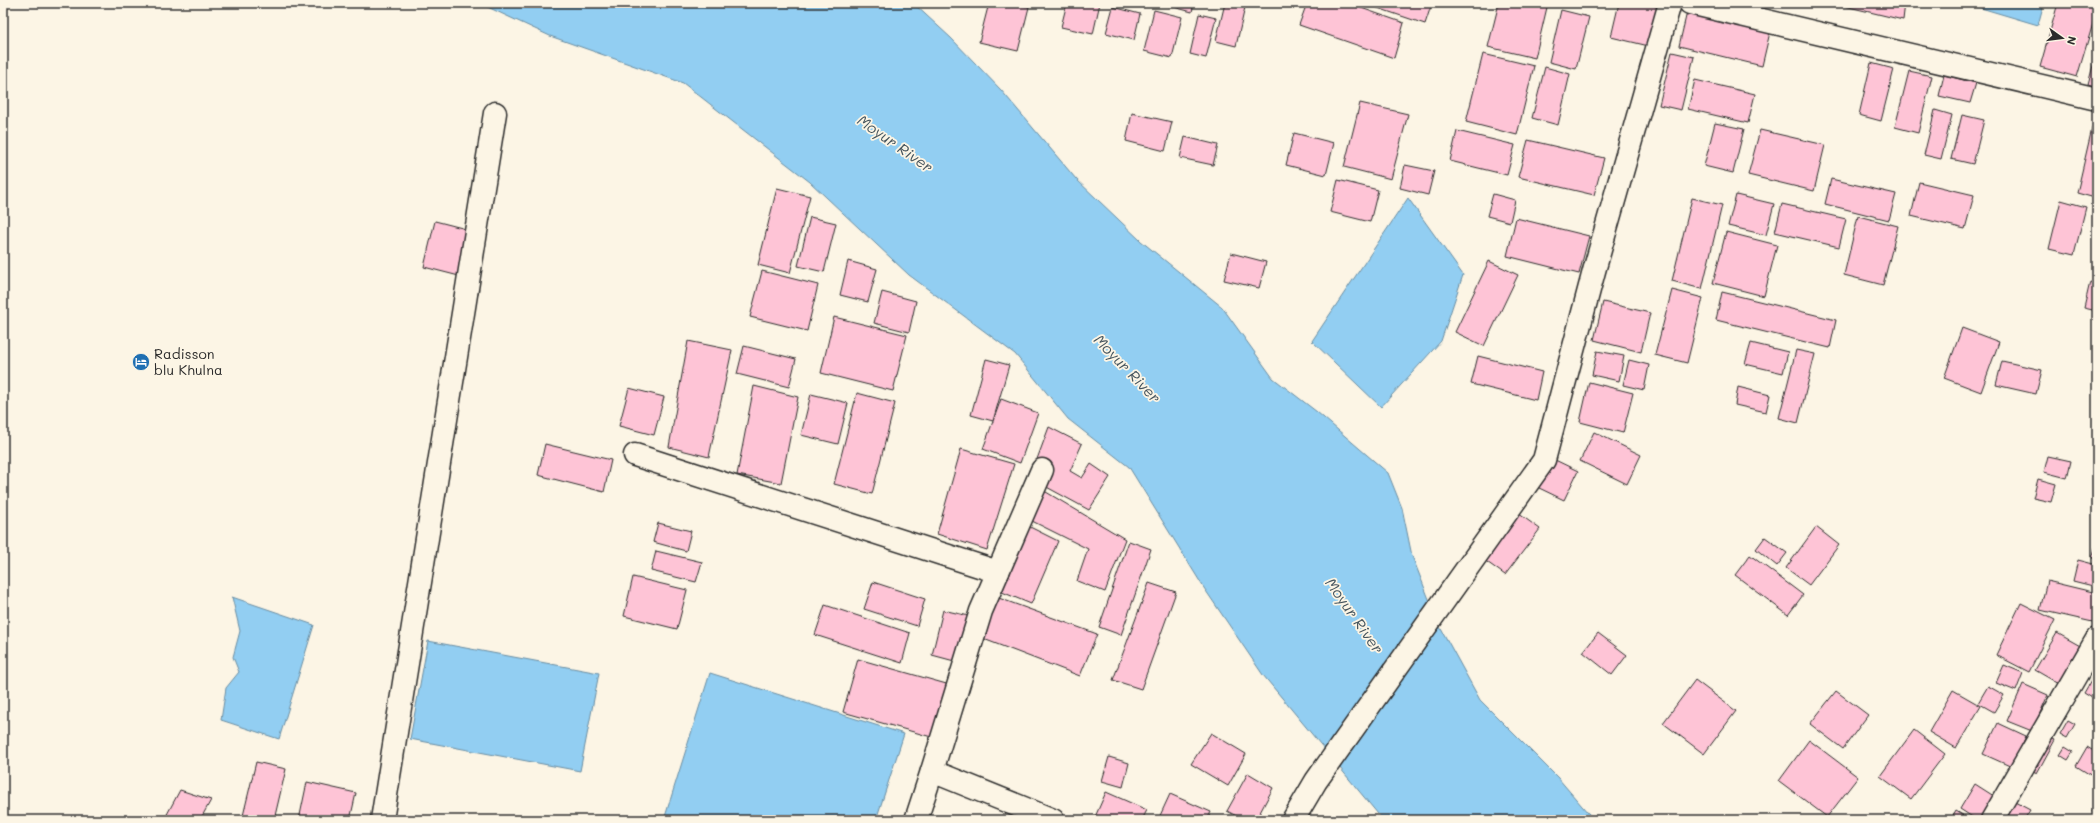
<svg xmlns="http://www.w3.org/2000/svg" width="2100" height="823" viewBox="0 0 2100 823" font-family="Mali,sans-serif">
<rect width="100%" height="100%" fill="#fcf5e5"/>
<filter id="ink" filterUnits="userSpaceOnUse"><feTurbulence type="fractalNoise" baseFrequency=".025" numOctaves="2"/><feDisplacementMap in="SourceGraphic" scale="8" xChannelSelector="R" yChannelSelector="G"/><feConvolveMatrix kernelMatrix="1 2 1 2 8 2 1 2 1" color-interpolation-filters="sRGB"/></filter>
<g filter="url(#ink)">
<g fill="#92cef2" stroke="#698da2">
<polygon points="479,3 913,3 951,38 1001,90 1076,179 1141,241 1222,307 1273,378 1317,412 1388,473 1402,508 1412,556 1440,627 1480,700 1558,778 1594,820 1383,820 1263,675 1204,588 1129,467 1068,419 1015,354 909,275 810,182 683,83 550,36"/>
<polygon points="1972,3 2044,3 2038,25 1971,5"/>
<polygon points="1408,198 1463,275 1441,341 1381,407 1312,341"/>
<polygon points="232,597 314,625 279,739 221,720 226,688 239,672 233,657 240,631"/>
<polygon points="428,641 599,673 580,771 410,739"/>
<polygon points="710,673 904,734 876,820 664,820"/>
</g>
<g fill="#fec4d6" stroke="#2b2b2b">
<polygon points="989,3 1013,3 1029,7 1018,51 979,42"/>
<polygon points="1067,3 1100,3 1093,34 1061,27"/>
<polygon points="1140,3 1152,3 1151,6"/>
<polygon points="1159,3 1194,3 1192,12"/>
<polygon points="1225,3 1246,3 1236,46 1216,41"/>
<polygon points="1307,3 1347,3 1404,23 1394,58 1299,25"/>
<polygon points="1363,3 1432,3 1425,24"/>
<polygon points="1499,3 1548,3 1535,58 1488,47"/>
<polygon points="1619,3 1644,3 1663,8 1653,47 1611,37"/>
<polygon points="1832,3 1905,3 1903,20"/>
<polygon points="2058,3 2097,3 2097,10 2077,77 2040,67"/>
<polygon points="1113,7 1140,14 1134,40 1106,33"/>
<polygon points="1154,10 1182,17 1172,58 1144,51"/>
<polygon points="1561,10 1589,17 1576,69 1549,62"/>
<polygon points="1687,12 1770,32 1762,66 1679,46"/>
<polygon points="1199,14 1216,18 1206,58 1190,54"/>
<polygon points="2097,51 2097,87 2088,84"/>
<polygon points="1672,52 1694,57 1681,110 1659,105"/>
<polygon points="1483,54 1534,66 1517,135 1466,122"/>
<polygon points="1871,63 1894,69 1881,121 1859,115"/>
<polygon points="1545,67 1570,74 1558,125 1532,118"/>
<polygon points="1909,71 1932,76 1918,133 1895,127"/>
<polygon points="1944,75 1976,83 1970,103 1939,96"/>
<polygon points="1695,80 1755,94 1748,123 1688,109"/>
<polygon points="1360,103 1408,114 1391,179 1344,167"/>
<polygon points="1935,110 1952,115 1941,159 1924,155"/>
<polygon points="1132,113 1172,122 1165,151 1126,141"/>
<polygon points="1962,115 1984,120 1973,164 1951,159"/>
<polygon points="1715,123 1744,129 1733,173 1704,166"/>
<polygon points="2093,124 2097,125 2097,191 2095,198 2077,193"/>
<polygon points="1760,130 1825,145 1814,191 1748,175"/>
<polygon points="1457,131 1515,145 1507,175 1450,161"/>
<polygon points="1294,133 1334,143 1326,175 1286,165"/>
<polygon points="1185,137 1218,145 1213,165 1180,158"/>
<polygon points="1528,140 1604,158 1594,195 1518,177"/>
<polygon points="1405,165 1434,171 1428,195 1400,188"/>
<polygon points="1831,179 1896,194 1889,220 1825,204"/>
<polygon points="1338,180 1378,190 1370,222 1330,212"/>
<polygon points="1919,182 1974,195 1965,229 1911,216"/>
<polygon points="777,188 810,196 790,273 758,265"/>
<polygon points="1493,194 1515,200 1510,222 1487,216"/>
<polygon points="1736,195 1774,204 1766,235 1728,226"/>
<polygon points="1692,198 1722,205 1702,289 1672,281"/>
<polygon points="2061,200 2086,207 2074,255 2049,249"/>
<polygon points="1782,204 1846,219 1839,247 1775,232"/>
<polygon points="1858,216 1898,226 1883,285 1844,275"/>
<polygon points="810,217 836,223 824,272 798,266"/>
<polygon points="1516,218 1589,236 1579,274 1507,256"/>
<polygon points="435,221 470,230 459,276 424,267"/>
<polygon points="1726,232 1777,245 1764,296 1713,283"/>
<polygon points="1231,253 1266,262 1259,288 1224,280"/>
<polygon points="848,261 877,269 868,302 840,295"/>
<polygon points="1489,261 1518,275 1484,346 1455,332"/>
<polygon points="762,271 818,285 807,331 750,317"/>
<polygon points="2090,282 2097,284 2097,311 2084,308"/>
<polygon points="1672,290 1703,298 1687,363 1655,355"/>
<polygon points="882,292 916,301 909,332 874,323"/>
<polygon points="1722,292 1836,320 1830,348 1716,320"/>
<polygon points="1603,302 1650,313 1641,352 1594,340"/>
<polygon points="834,317 907,335 893,391 821,373"/>
<polygon points="1962,328 1999,342 1981,392 1944,378"/>
<polygon points="688,341 732,350 709,457 669,447"/>
<polygon points="1751,343 1788,352 1783,373 1745,364"/>
<polygon points="744,346 796,359 789,387 737,374"/>
<polygon points="1796,350 1815,354 1798,423 1779,418"/>
<polygon points="1597,351 1624,356 1619,381 1592,375"/>
<polygon points="1478,356 1542,372 1536,400 1471,384"/>
<polygon points="986,359 1009,365 993,421 971,415"/>
<polygon points="1629,360 1649,365 1644,390 1623,385"/>
<polygon points="2002,361 2042,370 2036,394 1996,385"/>
<polygon points="1589,382 1633,393 1623,433 1580,422"/>
<polygon points="754,386 798,397 781,483 737,475"/>
<polygon points="1738,387 1770,395 1766,412 1735,405"/>
<polygon points="629,388 664,397 654,435 619,426"/>
<polygon points="857,393 895,403 872,494 834,484"/>
<polygon points="811,394 848,403 838,444 801,435"/>
<polygon points="1001,399 1038,413 1020,463 983,449"/>
<polygon points="1049,427 1082,444 1070,471 1082,478 1091,464 1110,477 1089,510 1030,478"/>
<polygon points="1594,432 1641,455 1627,484 1580,461"/>
<polygon points="545,444 611,460 604,492 538,475"/>
<polygon points="961,449 1014,464 987,550 937,534"/>
<polygon points="2048,456 2071,461 2067,478 2044,472"/>
<polygon points="1551,458 1578,471 1564,500 1537,487"/>
<polygon points="2038,479 2056,484 2051,502 2033,498"/>
<polygon points="1041,489 1125,539 1105,592 1077,581 1088,549 1028,519"/>
<polygon points="1515,511 1540,529 1505,575 1480,557"/>
<polygon points="658,523 691,531 686,551 653,542"/>
<polygon points="1022,523 1058,541 1031,604 1002,592"/>
<polygon points="1816,527 1839,545 1809,585 1786,568"/>
<polygon points="1765,537 1787,553 1777,566 1756,549"/>
<polygon points="1129,541 1151,549 1121,635 1099,627"/>
<polygon points="2097,542 2097,559 2092,558"/>
<polygon points="656,551 702,562 696,582 651,571"/>
<polygon points="1750,555 1803,595 1788,615 1735,575"/>
<polygon points="2078,560 2097,565 2097,587 2073,581"/>
<polygon points="633,577 687,590 677,629 624,616"/>
<polygon points="2047,581 2097,593 2097,623 2040,610"/>
<polygon points="873,582 925,599 917,626 864,609"/>
<polygon points="1149,583 1176,592 1141,689 1113,680"/>
<polygon points="996,597 1097,634 1080,676 981,638"/>
<polygon points="2021,603 2055,620 2029,672 1996,655"/>
<polygon points="825,605 910,633 902,663 815,635"/>
<polygon points="943,610 969,616 958,662 932,655"/>
<polygon points="1598,633 1627,655 1612,675 1583,652"/>
<polygon points="2057,633 2082,647 2061,685 2035,670"/>
<polygon points="858,659 950,685 935,738 843,712"/>
<polygon points="2004,665 2023,673 2016,691 1996,683"/>
<polygon points="2095,674 2097,676 2097,701 2084,693"/>
<polygon points="1695,680 1736,711 1704,754 1663,723"/>
<polygon points="2023,684 2048,695 2032,731 2007,721"/>
<polygon points="1988,686 2004,695 1994,712 1978,703"/>
<polygon points="1953,690 1981,706 1956,748 1929,732"/>
<polygon points="1836,691 1868,715 1843,749 1810,724"/>
<polygon points="2068,720 2075,724 2067,738 2060,734"/>
<polygon points="1998,723 2026,736 2012,767 1983,754"/>
<polygon points="1914,730 1945,754 1911,799 1880,776"/>
<polygon points="1211,733 1246,754 1228,786 1191,764"/>
<polygon points="2045,735 2055,740 2037,773 2027,768"/>
<polygon points="1809,740 1858,777 1827,817 1779,781"/>
<polygon points="2065,747 2073,752 2068,760 2060,755"/>
<polygon points="2087,747 2097,753 2097,779 2076,766"/>
<polygon points="1109,757 1129,763 1123,787 1102,781"/>
<polygon points="256,762 286,769 274,820 242,820"/>
<polygon points="1248,773 1273,788 1256,820 1244,820 1227,811"/>
<polygon points="307,782 356,793 350,820 299,820"/>
<polygon points="1975,784 2000,800 1987,820 1977,820 1960,809"/>
<polygon points="180,790 211,800 200,820 164,820"/>
<polygon points="1106,792 1147,810 1142,820 1102,820 1095,817"/>
<polygon points="1170,794 1211,812 1207,820 1158,820"/>
<polygon points="2013,801 2030,810 2024,820 2014,820 2005,814"/>
<polygon points="2097,803 2097,815 2092,812"/>
<polygon points="1956,811 1971,820 1951,820"/>
</g>
<g fill="none" stroke-linecap="round" stroke-linejoin="round">
<defs>
<g id="minor">
<polyline points="1690,3 2097,99"/>
<polyline points="635,455 998,572"/>
<polyline points="932,771 981,611 1042,470"/>
<polyline points="382,820 495,113"/>
<polyline points="916,820 932,771 1053,820"/>
<polyline points="1293,820 1316,781 1544,460 1594,271 1670,3"/>
<polyline points="1992,820 2097,639"/>
</g>
</defs>
<use href="#minor" stroke="#2b2b2b" stroke-width="25"/>
<use href="#minor" stroke="#fcf5e5" stroke-width="22"/>
</g>
</g>
<defs>
<symbol id="hotel-disc" viewBox="-11 -11 22 22"><circle r="9.5" fill="#1f6fb2" stroke="#fcf5e5"/><path d="M-6-4.5h1.5V1H6V5H4.5V3h-9V5H-6ZM-4 0a1.8 1.8 0 1 1 3.6 0ZM.5 0V-2.5h3Q6-2.5 6 0Z" fill="#fff"/></symbol>
</defs>
<g fill-rule="evenodd">
<use href="#hotel-disc" x="131" y="352" width="20" height="20"/>
</g>
<g text-anchor="middle" stroke-width="3.5" stroke-linejoin="round" paint-order="stroke">
<g font-size="14" fill="#2b2b2b" stroke="#fcf5e5" text-anchor="start">
<text x="154" y="359">Radisson<tspan x="154" dy="16">blu Khulna</tspan></text>
</g>
<g font-size="15" font-style="italic" fill="#45545d" stroke="#fcf5e5">
<text transform="translate(895 144) rotate(35)" y="5">Moyur River</text>
<text transform="translate(1127 369) rotate(46)" y="5">Moyur River</text>
<text transform="translate(1354 616) rotate(55)" y="5">Moyur River</text>
</g>
</g>
<rect width="2100" height="823" fill="none" stroke="#fcf5e5" stroke-width="16"/>
<rect x="8" y="8" width="2084" height="807" fill="none" stroke="#2b2b2b" stroke-width="1.5" filter="url(#ink)"/>
<g transform="translate(2062 38) rotate(104)" stroke="#fcf5e5" stroke-width="3" paint-order="stroke">
<path d="M0-3L7 15L0 10L-7 15Z" fill="#2b2b2b"/>
<text y="-6" font-size="11" font-weight="bold" text-anchor="middle" fill="#2b2b2b">N</text>
</g>
</svg>
